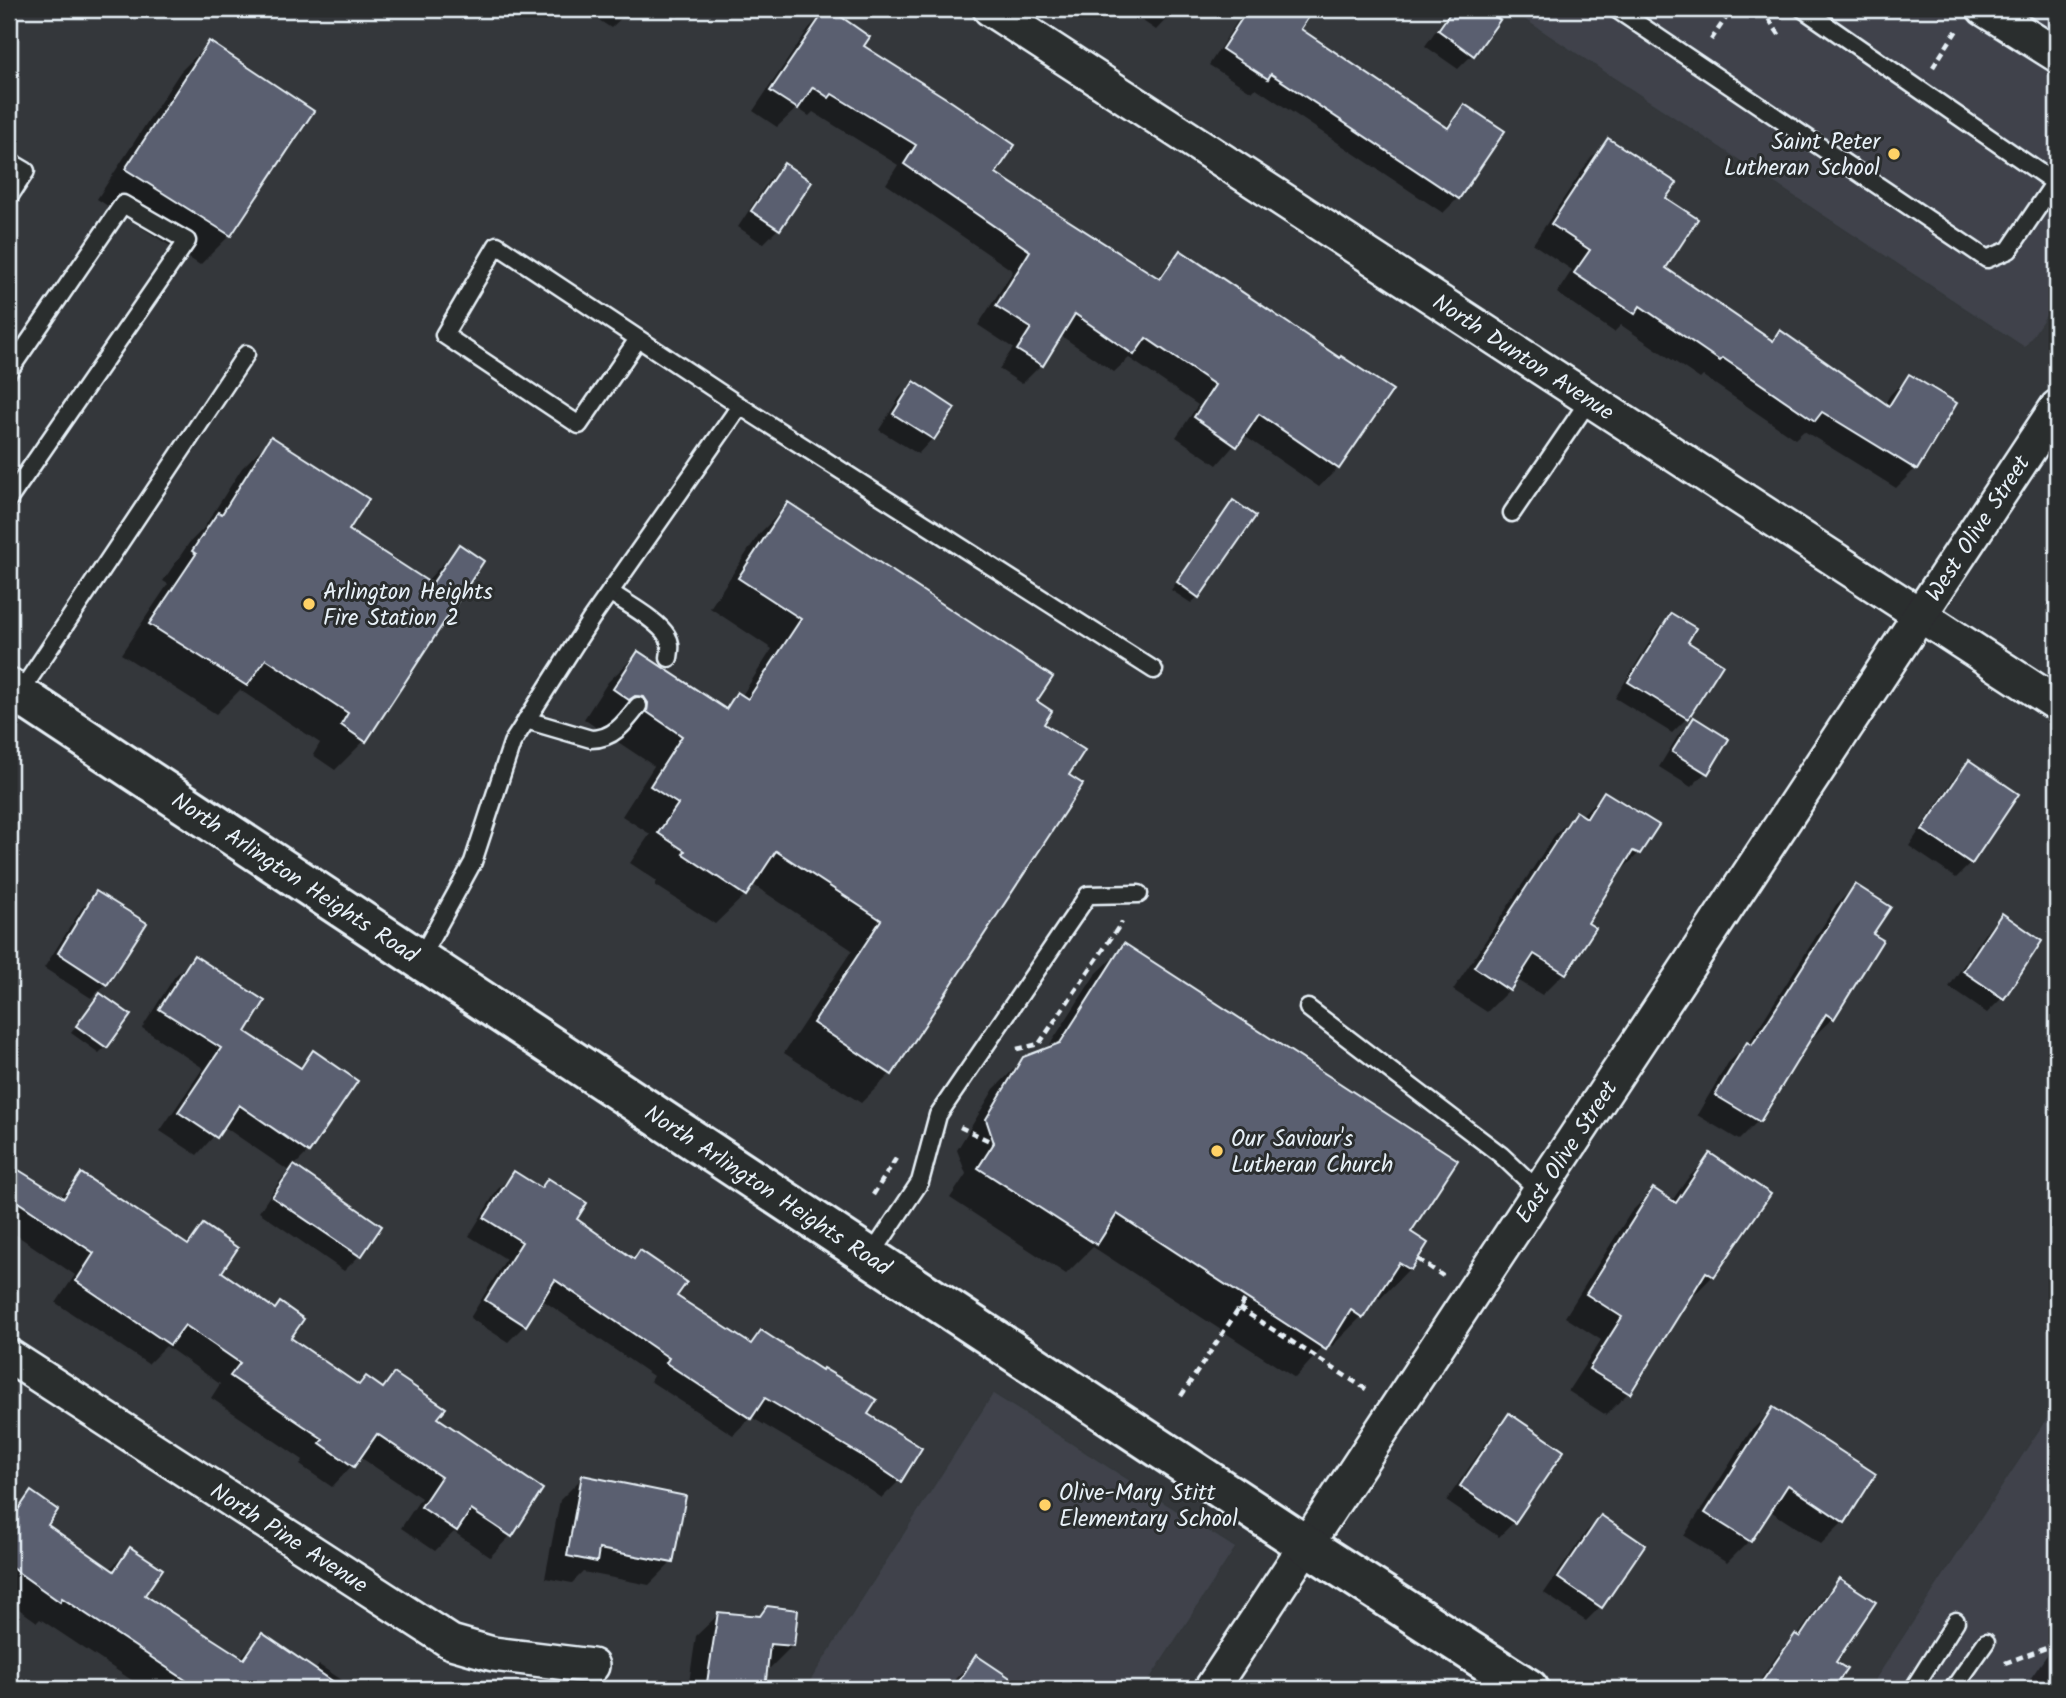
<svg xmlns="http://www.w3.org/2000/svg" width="2066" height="1698" viewBox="0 0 2066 1698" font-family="Kalam,sans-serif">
<rect width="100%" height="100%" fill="#34373b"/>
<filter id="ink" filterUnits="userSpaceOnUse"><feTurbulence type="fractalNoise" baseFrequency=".0143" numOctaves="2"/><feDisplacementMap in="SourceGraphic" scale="14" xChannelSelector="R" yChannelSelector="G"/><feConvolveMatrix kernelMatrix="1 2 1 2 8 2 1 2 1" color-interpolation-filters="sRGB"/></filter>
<g filter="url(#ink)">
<g fill="#3f434b">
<polygon points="1509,9 2057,9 2057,299 2025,347"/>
<polygon points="993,1394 1235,1548 1143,1689 805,1689"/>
<polygon points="2057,1403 2057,1689 1869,1689"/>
</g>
<g fill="#0007">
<polygon points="582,9 631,9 611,28"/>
<polygon points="663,9 686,9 677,18"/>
<polygon points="828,9 861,47 994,173 1156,279 1180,252 1338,468 1319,487 1243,435 1217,465 1176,437 1198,405 1129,358 1114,372 1060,335 1041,365 1022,384 999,369 1013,348 978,325 1013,271 886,184 898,165 813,112 809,116 797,108 777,127 753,111 809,28"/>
<polygon points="1125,9 1176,9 1156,30"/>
<polygon points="1245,9 1296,9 1307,16 1298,29 1445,128 1464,106 1458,198 1443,213 1256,88 1252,92 1209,65"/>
<polygon points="1451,9 1482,9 1498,20 1473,54 1458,69 1425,46"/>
<polygon points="209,43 311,111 230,235 200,265 97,199 180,72"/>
<polygon points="1609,140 1664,198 1663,268 1771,342 1780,333 1884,405 1890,395 1909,376 1915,469 1896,488 1804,431 1795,439 1703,376 1700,379 1621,325 1614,332 1557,293 1572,270 1533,244 1590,159"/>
<polygon points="784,165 809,182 778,229 763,244 738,227 769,180"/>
<polygon points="914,383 953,408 932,439 918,454 879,430 899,398"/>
<polygon points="272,438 347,531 426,582 459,546 364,741 335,770 313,755 320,743 240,690 216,714 121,654 168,584 163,581 189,543 203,529 242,468"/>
<polygon points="1233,502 1198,597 1191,603 1171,590"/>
<polygon points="788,505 1035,702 1042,724 890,1074 861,1103 784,1053 852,950 752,884 745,895 715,924 655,885 657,881 630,863 650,834 622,816 654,766 618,742 619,733 614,726 604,725 598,729 584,719 608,682 638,653 723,709 737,694 741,697 772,649 710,608 759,534"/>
<polygon points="1672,615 1687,718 1672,733 1615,698 1657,630"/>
<polygon points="1694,720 1706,772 1691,787 1659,767 1679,734"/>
<polygon points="1969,762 2017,794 1971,863 1956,878 1909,846 1955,777"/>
<polygon points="1604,793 1639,853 1616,876 1585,923 1564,973 1542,995 1516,979 1509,990 1487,1012 1453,990 1554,836 1576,813 1581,816"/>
<polygon points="1855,886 1871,935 1833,1018 1813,1037 1811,1035 1758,1121 1739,1140 1697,1115 1728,1063 1748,1044 1836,905"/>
<polygon points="97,893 106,984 91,998 44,968 82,908"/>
<polygon points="2002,916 2002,998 1987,1013 1949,987 1987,930"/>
<polygon points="1125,946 1409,1232 1426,1243 1409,1269 1380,1299 1375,1296 1361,1317 1332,1346 1327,1343 1295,1378 1093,1247 1066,1274 950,1198 966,1174 957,1150 994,1089 1024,1059 1047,1049 1095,975"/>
<polygon points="194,958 243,1033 298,1068 314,1052 356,1081 308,1152 293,1167 379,1226 359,1256 344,1271 259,1212 279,1182 289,1171 223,1126 197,1155 160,1131 203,1068 142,1028 175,976"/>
<polygon points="100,995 106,1046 99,1053 71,1033"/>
<polygon points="1711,1155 1713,1276 1691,1298 1688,1297 1628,1393 1606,1415 1568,1391 1601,1340 1565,1317 1631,1212 1653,1190 1671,1202 1688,1178"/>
<polygon points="9,1166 59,1198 81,1175 185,1245 203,1226 219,1273 289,1339 358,1386 366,1378 381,1388 394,1375 436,1419 510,1536 490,1557 454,1532 435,1551 401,1528 421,1498 360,1457 332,1487 300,1465 303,1460 211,1398 220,1384 166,1346 148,1364 56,1303 75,1275 9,1230"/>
<polygon points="514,1173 539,1189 548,1180 575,1220 675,1296 748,1345 761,1332 866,1415 920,1449 899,1481 882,1498 844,1472 751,1417 733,1435 650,1381 653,1376 541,1299 525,1325 508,1342 470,1318 506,1259 469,1236 497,1190"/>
<polygon points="1773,1409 1844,1521 1821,1544 1769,1510 1749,1541 1727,1563 1684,1536 1750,1432"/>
<polygon points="1510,1415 1514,1522 1499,1537 1446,1501 1495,1430"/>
<polygon points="583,1477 671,1563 649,1585 583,1572 572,1583 545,1578 560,1500"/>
<polygon points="31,1493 46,1525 109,1570 130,1549 143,1595 240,1658 262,1636 314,1671 319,1665 356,1689 145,1689 40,1619 37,1622 9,1602 9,1516"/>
<polygon points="1601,1517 1601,1606 1586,1621 1544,1593 1586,1532"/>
<polygon points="1840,1580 1834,1662 1844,1670 1831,1689 1754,1689 1780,1651 1795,1636 1797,1637 1825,1595"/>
<polygon points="719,1614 792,1646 770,1668 766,1668 764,1683 759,1689 688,1689 696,1636"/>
<polygon points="2057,1644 2057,1689 2023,1689 2049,1652"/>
<polygon points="977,1657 1024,1689 948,1689 955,1679"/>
</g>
<g fill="#5a5e70" stroke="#e8f1f8" stroke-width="2">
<polygon points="826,9 830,9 870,37 864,46 952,102 1015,145 996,173 1038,201 1160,279 1180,250 1340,358 1341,356 1393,390 1339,469 1259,414 1237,447 1194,417 1215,385 1146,338 1134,355 1075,314 1043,366 1017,350 1031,328 996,306 1030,251 904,164 916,145 832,94 829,98 813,87 798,109 770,91"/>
<polygon points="1248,9 1314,9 1301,29 1448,128 1464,104 1505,131 1459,199 1271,74 1268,79 1222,49"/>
<polygon points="1453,9 1485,9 1500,20 1474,56 1438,30"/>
<polygon points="209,41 314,111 231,236 125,169"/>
<polygon points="1608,138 1677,183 1666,198 1698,219 1666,268 1773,341 1780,330 1889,406 1909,374 1957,403 1917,470 1822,412 1815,421 1723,358 1720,361 1640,306 1635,314 1574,273 1590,250 1551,224"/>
<polygon points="784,163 812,182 780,230 751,211"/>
<polygon points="914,381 955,408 934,440 893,414"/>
<polygon points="271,436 369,499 349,530 432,584 459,544 484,561 366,742 341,725 348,713 266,659 247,686 149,624 196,554 192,551 218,512 222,514"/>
<polygon points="1233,500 1256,516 1199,598 1177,582"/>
<polygon points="788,502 1053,677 1037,701 1052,711 1044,724 1085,750 1069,775 1083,784 892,1075 813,1023 881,920 776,851 746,896 683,854 685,851 658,833 678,804 650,786 682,736 647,712 648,703 644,697 635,696 629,700 613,689 638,651 726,709 737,692 748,699 801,619 738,578"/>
<polygon points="1671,613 1696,628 1688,642 1723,664 1688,719 1628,682"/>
<polygon points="1694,717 1729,739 1708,774 1672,752"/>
<polygon points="1969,760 2019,794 1972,864 1922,830"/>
<polygon points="1604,791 1659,825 1640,854 1633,851 1588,923 1596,928 1566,974 1534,954 1510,991 1474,967 1576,811 1587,818"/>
<polygon points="1855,884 1891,907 1873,934 1883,940 1834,1019 1826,1014 1760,1122 1715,1095 1747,1042 1752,1045 1768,1021"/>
<polygon points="96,891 147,923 107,985 58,953"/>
<polygon points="2002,913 2042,941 2004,999 1963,971"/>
<polygon points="1124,943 1458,1160 1411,1232 1428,1243 1411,1270 1399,1263 1363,1318 1351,1310 1326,1350 1117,1214 1097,1245 978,1168 994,1143 986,1119 1023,1057 1060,1043"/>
<polygon points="194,955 265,1001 246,1032 301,1068 313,1050 358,1081 309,1153 239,1105 217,1138 178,1112 221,1048 159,1009"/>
<polygon points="100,993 131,1015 107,1048 76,1026"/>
<polygon points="1710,1153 1771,1194 1714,1277 1706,1272 1630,1394 1589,1369 1622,1317 1586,1294 1653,1188 1676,1203"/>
<polygon points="9,1164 64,1198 81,1173 188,1245 203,1224 238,1248 222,1272 275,1309 280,1302 304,1319 291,1338 359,1385 366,1376 383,1388 394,1373 446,1408 438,1418 543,1489 512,1537 471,1510 457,1531 421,1507 441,1477 377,1434 354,1467 320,1443 323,1439 230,1376 240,1363 185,1325 170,1345 76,1281 94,1253 9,1196"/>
<polygon points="294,1165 382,1226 361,1257 272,1197"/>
<polygon points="514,1171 541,1188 548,1178 587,1203 577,1219 634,1259 640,1250 687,1282 677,1296 751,1344 761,1330 822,1370 823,1368 877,1400 868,1414 922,1448 901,1482 861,1455 765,1398 751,1419 666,1363 669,1358 555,1280 526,1326 485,1300 522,1242 484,1218"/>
<polygon points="1773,1407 1876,1474 1845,1523 1788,1485 1751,1542 1705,1513"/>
<polygon points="1509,1413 1564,1451 1515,1523 1460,1486"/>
<polygon points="582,1475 686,1496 673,1563 599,1549 597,1562 567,1556"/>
<polygon points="31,1491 58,1510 48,1525 114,1571 130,1547 163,1569 145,1595 205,1634 244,1659 262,1633 344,1689 199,1689 62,1598 60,1602 9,1566 9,1523"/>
<polygon points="1601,1515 1645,1545 1602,1608 1558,1578"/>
<polygon points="1839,1578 1876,1602 1836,1662 1847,1669 1833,1689 1757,1689 1795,1634 1800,1637"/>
<polygon points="767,1606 798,1610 794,1646 770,1644 765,1689 706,1689 718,1612 760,1616"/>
<polygon points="976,1655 1027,1689 954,1689"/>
</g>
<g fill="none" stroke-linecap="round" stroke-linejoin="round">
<defs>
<g id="lane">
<polyline points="1616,9 1987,259 2009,250 2057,179"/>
<polyline points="1803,9 2055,183"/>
<polyline points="9,161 26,171 9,197"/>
<polyline points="638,339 579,425 444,335 497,245 740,406"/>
<polyline points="9,371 123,204 187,241 9,499"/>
<polyline points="1512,513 1590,399"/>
<path d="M 610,592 C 625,603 658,620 667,636 C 672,644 670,650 669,658"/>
<polyline points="19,694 246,354"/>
<path d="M 526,720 L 591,739 C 613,739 625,723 638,706"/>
<polyline points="420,959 473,862 512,743 591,619 740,406 1154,670"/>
<polyline points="1308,1008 1501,1155 1540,1192"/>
<polyline points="870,1257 920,1182 938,1115 1088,895 1139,894"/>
<polyline points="1913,1689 1956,1621"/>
<polyline points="1953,1689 1986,1642"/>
</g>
<g id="street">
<path id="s1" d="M 990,9 L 2057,704"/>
<polyline points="1984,9 2057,55"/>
<path id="s2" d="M 9,1356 L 451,1642 L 493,1654 L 592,1666"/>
<path id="s3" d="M 1211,1689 L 2057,407"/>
</g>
<g id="secondary">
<path id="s4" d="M 9,688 L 1306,1545 L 1529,1689"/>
</g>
</defs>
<use href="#lane" stroke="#e8f1f8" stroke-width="21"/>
<use href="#street" stroke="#e8f1f8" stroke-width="38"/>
<use href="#secondary" stroke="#e8f1f8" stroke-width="44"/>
<g stroke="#e8f1f8" stroke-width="4.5" stroke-dasharray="7 5" stroke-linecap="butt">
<polyline points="1762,9 1782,39"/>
<polyline points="1711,40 1732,9"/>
<polyline points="1933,67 1957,30"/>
<polyline points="1017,1049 1039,1044 1122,922"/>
<polyline points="960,1127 994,1143"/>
<polyline points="873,1195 897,1157"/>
<polyline points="1418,1259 1443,1276"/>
<polyline points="1239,1308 1366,1389"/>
<polyline points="1181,1396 1246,1298"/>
<polyline points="2005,1663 2057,1644"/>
</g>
<use href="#lane" stroke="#2a2d2e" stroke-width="16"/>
<use href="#street" stroke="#2a2d2e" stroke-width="33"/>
<use href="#secondary" stroke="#2a2d2e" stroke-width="38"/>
</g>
</g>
<g fill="#ffd166" stroke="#2a2d2e" stroke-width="2.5">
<circle cx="1894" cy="154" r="7"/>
<circle cx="309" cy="604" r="7"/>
<circle cx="1217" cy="1151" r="7"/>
<circle cx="1045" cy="1505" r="7"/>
</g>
<g text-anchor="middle" stroke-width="6" stroke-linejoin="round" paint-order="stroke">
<g font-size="23" fill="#e8f1f8" stroke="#2a2d2e" text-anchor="start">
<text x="1880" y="149" text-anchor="end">Saint Peter<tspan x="1880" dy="26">Lutheran School</tspan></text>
<text x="323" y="599">Arlington Heights<tspan x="323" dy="26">Fire Station 2</tspan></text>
<text x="1231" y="1146">Our Saviour's<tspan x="1231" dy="26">Lutheran Church</tspan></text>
<text x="1059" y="1500">Olive-Mary Stitt<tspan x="1059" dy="26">Elementary School</tspan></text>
</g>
<g font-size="23" fill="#e8f1f8" stroke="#2a2d2e">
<text dy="8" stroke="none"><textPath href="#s1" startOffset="637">North Dunton Avenue</textPath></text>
<text dy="8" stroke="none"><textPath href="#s3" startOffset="1391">West Olive Street</textPath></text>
<text dy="8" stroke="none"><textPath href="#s4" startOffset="343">North Arlington Heights Road</textPath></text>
<text dy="8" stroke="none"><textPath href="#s3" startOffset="644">East Olive Street</textPath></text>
<text dy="8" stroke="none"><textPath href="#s4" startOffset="910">North Arlington Heights Road</textPath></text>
<text dy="8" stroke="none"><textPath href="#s2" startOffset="334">North Pine Avenue</textPath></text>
</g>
</g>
<rect width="2066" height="1698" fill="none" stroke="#2a2d2e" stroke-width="35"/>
<rect x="18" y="18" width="2031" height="1663" fill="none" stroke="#e8f1f8" stroke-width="2.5" filter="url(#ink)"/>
</svg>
